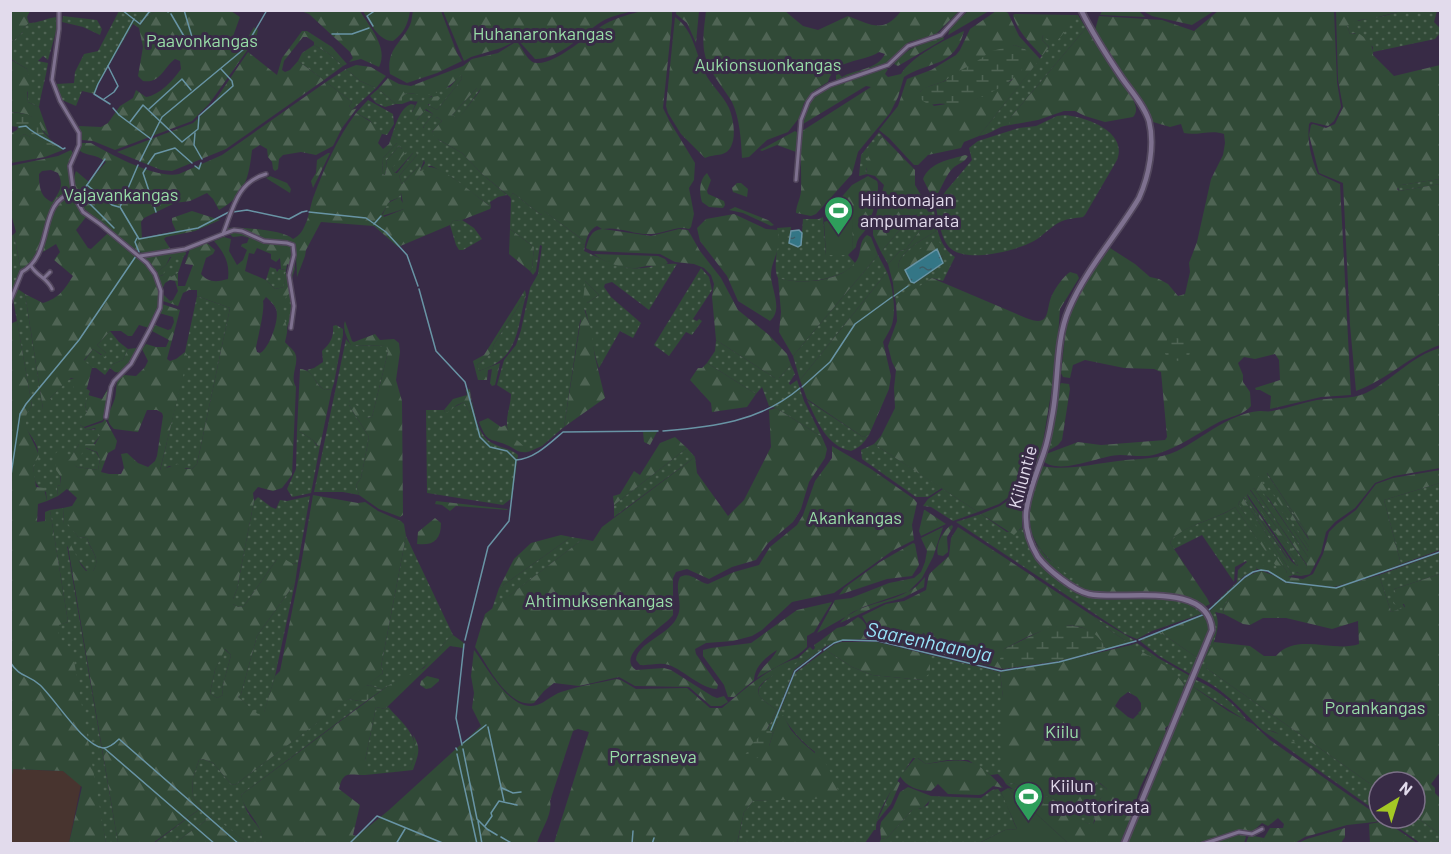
<svg xmlns="http://www.w3.org/2000/svg" width="1451" height="854" viewBox="0 0 1451 854" font-family="Barlow,sans-serif">
<defs>
<pattern id="grass-dots" width="8" height="8" patternUnits="userSpaceOnUse" patternTransform="scale(1.5)"><rect width="8" height="8" fill="#314a37"/><path d="M2 2h.1M6 6h.1" fill="none" stroke="#4f6454" stroke-width="1.8" stroke-linecap="round"/></pattern>
<pattern id="forest-firs" width="22" height="20" patternUnits="userSpaceOnUse" patternTransform="scale(1.5)"><rect width="22" height="20" fill="#314a37"/><path d="M5 1l3.5 6h-7zM16 11l3.5 6h-7z" fill="#4f6454"/></pattern>
<pattern id="wetland-marsh" width="20" height="14" patternUnits="userSpaceOnUse" patternTransform="scale(1.5)"><rect width="20" height="14" fill="#314a37"/><path d="M1 5h8M5 5V1M11 12h8M15 12V8" fill="none" stroke="#4f6454"/></pattern>
<pattern id="water-ripples" width="26" height="14" patternUnits="userSpaceOnUse" patternTransform="scale(1.5)"><rect width="26" height="14" fill="#347686"/><path d="M2 4q2-2 4 0t4 0M15 11q2-2 4 0t4 0" fill="none" stroke="#3c5c66"/></pattern>
</defs>
<rect width="100%" height="100%" fill="#382b46"/>
<polygon fill="#48342f" points="12,769 63,771 81,785 69,843 11,844"/>
<g fill="url(#grass-dots)" fill-rule="evenodd">
<polygon points="119,11 156,11 146,18 139,28 133,24 98,84 95,94 82,91 76,106 62,100 56,84 74,83 75,72 84,54 98,51"/>
<polygon points="1401,11 1437,11 1434,22 1440,28 1440,33 1435,39 1373,52 1373,47 1355,33 1350,34 1347,26 1351,22 1384,16"/>
<path d="M 1076,15 L 1078,15 L 1086,28 L 1010,118 L 1010,125 C 997,126 992,134 979,136 L 1049,47 L 1042,40 L 1043,35 L 1046,36 L 1077,17 Z"/>
<polygon points="63,16 97,20 102,29 100,35 83,27 62,22"/>
<path d="M 57,17 L 57,28 L 48,60 L 43,56 L 38,61 L 48,63 C 46,78 41,92 39,107 L 28,102 C 27,90 29,80 27,69 L 11,59 L 11,43 L 23,32 L 23,28 L 29,23 C 39,23 47,18 57,17 Z"/>
<polygon points="314,45 328,53 343,66 324,80 298,61 302,53"/>
<polygon points="346,69 360,81 376,88 352,110 349,106 352,102 326,82"/>
<polygon points="461,74 462,79 437,110 429,106 432,96 422,102 410,101 402,104 401,97 406,93 417,94 450,87"/>
<polygon points="477,88 481,88 458,120 452,115"/>
<polygon points="378,89 396,104 385,107 376,103 370,96"/>
<polygon points="368,100 393,114 394,124 387,135 382,134 369,120 356,113"/>
<path d="M 411,104 L 415,105 L 412,112 L 417,120 L 425,110 L 433,114 L 423,127 L 424,128 L 437,117 L 442,121 L 432,132 L 439,140 L 462,153 L 482,174 L 507,195 L 498,197 L 490,202 L 491,207 L 453,178 L 432,166 L 429,166 L 423,172 L 420,171 L 425,163 L 424,160 L 402,184 L 399,176 L 417,155 L 413,153 L 395,173 L 392,168 L 402,149 L 399,146 L 386,161 L 387,166 L 385,175 L 382,174 L 383,158 L 397,143 L 397,139 L 392,135 C 396,124 400,108 411,104 Z"/>
<path d="M 1065,115 C 1087,117 1128,132 1117,160 L 1085,215 L 1083,217 C 1076,218 1066,219 1060,222 C 1050,227 1043,236 1034,241 C 1016,251 964,264 949,247 C 941,238 938,219 936,207 L 945,192 L 972,160 L 969,148 L 978,141 L 1019,128 L 1036,126 L 1057,116 Z"/>
<polygon points="879,132 883,137 880,139 866,169 867,174 859,176 861,155"/>
<polygon points="1440,179 1440,184 1399,191 1398,187 1401,185"/>
<path d="M 513,193 L 541,215 L 543,210 L 584,241 L 583,244 L 585,245 L 584,251 C 600,258 613,266 631,268 C 646,270 662,262 677,264 L 649,310 L 612,282 L 605,284 L 604,287 L 611,297 L 641,323 L 633,338 L 620,331 L 599,368 C 592,349 591,328 585,309 L 580,321 L 564,427 L 542,446 L 528,452 C 524,446 519,444 514,439 C 500,427 511,409 511,394 L 497,385 L 504,360 L 516,345 L 521,330 L 530,288 L 538,274 L 542,246 L 540,245 L 536,271 L 533,275 L 530,271 L 532,269 L 534,247 L 510,229 L 511,199 L 510,197 ZM 585,281 L 599,295 L 587,303 Z"/>
<path d="M 922,196 L 932,197 C 936,217 935,244 955,257 L 943,281 L 932,278 L 896,303 L 894,294 L 895,292 L 910,280 L 915,283 L 943,263 L 941,257 L 943,256 L 934,240 L 898,268 C 898,251 923,240 936,231 L 929,219 L 906,249 L 900,251 L 888,264 L 881,252 L 909,219 L 916,216 L 925,202 Z"/>
<path d="M 823,217 L 826,255 L 848,255 L 855,263 C 842,281 798,285 778,278 C 772,268 780,242 777,228 L 791,227 L 789,242 L 801,245 L 803,219 L 819,219 Z"/>
<polygon points="462,220 474,228 482,239 463,250 459,250 456,245 450,225 453,221"/>
<polygon points="14,234 21,271 12,294 10,237"/>
<polygon points="878,255 887,272 800,380 793,356"/>
<polygon points="172,256 184,256 178,273 171,277 167,273 158,277 157,272 166,265"/>
<polygon points="270,267 276,269 277,272 279,269 286,270 284,287 275,289 266,280"/>
<polygon points="701,268 709,277 712,290 693,319 697,321 699,319 702,321 692,335 686,332 669,356 654,345"/>
<path d="M 18,289 L 25,294 L 43,409 L 52,403 L 50,398 L 68,380 L 74,378 L 75,381 L 90,391 L 85,405 L 87,412 L 80,425 L 88,430 L 98,429 L 100,436 L 92,446 L 79,444 L 69,461 L 67,459 L 60,474 L 61,485 L 57,486 L 58,496 L 47,501 L 46,492 C 34,485 34,479 33,466 C 34,463 36,461 37,458 C 44,437 11,430 32,406 L 13,299 Z"/>
<path d="M 291,292 L 292,314 L 287,328 C 283,321 279,306 283,298 C 285,296 288,294 291,292 Z"/>
<path d="M 526,295 C 516,330 520,359 478,371 L 477,365 C 485,359 492,354 494,344 Z"/>
<polygon points="197,296 230,308 197,464 192,469 169,466 161,471 160,471 187,357 185,352"/>
<path d="M 336,325 L 343,329 L 343,335 L 334,383 L 332,389 L 325,390 C 317,386 314,376 307,370 L 314,368 L 323,362 L 322,351 C 330,344 334,337 333,326 Z"/>
<polygon points="110,331 119,342 128,349 123,360 113,364 105,375 96,368 92,368 84,361 93,349 101,355 106,353 97,345"/>
<polygon points="346,339 351,345 387,346 388,352 372,417 367,418 349,401 349,405 369,437 361,478 356,485 359,495 343,492 314,492"/>
<polygon points="716,340 775,378 779,378 791,365 795,374 789,383 790,385 797,380 804,401 822,437 776,408 769,406 762,387 756,394 707,363 715,351"/>
<path d="M 471,396 C 475,412 476,434 492,443 C 501,448 509,448 518,455 L 512,498 L 503,505 L 427,493 L 426,410 L 444,410 L 445,412 L 464,402 L 470,413 L 473,410 Z"/>
<path d="M 807,400 L 863,437 L 869,435 C 864,443 859,448 851,451 C 826,446 817,420 807,400 Z"/>
<polygon points="297,430 313,440 317,446 320,446 311,493 292,497 287,489 296,469"/>
<polygon points="874,444 942,488 928,497 916,497 862,459 861,450"/>
<polygon points="85,448 96,452 100,459 98,470 77,467 73,464"/>
<polygon points="687,448 695,457 614,517 614,505"/>
<polygon points="1266,472 1307,533 1310,540 1264,473"/>
<polygon points="1261,474 1309,547 1309,552 1257,476"/>
<polygon points="1440,483 1440,550 1401,564 1384,500"/>
<polygon points="1260,487 1308,557 1308,561 1258,488"/>
<polygon points="1254,488 1307,566 1306,570 1250,489"/>
<polygon points="943,489 978,512 953,521 931,507 923,506 928,499"/>
<polygon points="1248,492 1297,563 1298,568 1247,494"/>
<polygon points="310,496 298,563 293,564 277,559 244,606 238,607 233,604 233,599 237,589 254,501 258,497 271,507 276,509 280,500 287,501"/>
<polygon points="1245,497 1297,573 1310,574 1301,576 1293,575 1243,498"/>
<polygon points="1241,500 1287,572 1285,574 1238,504"/>
<path d="M 1235,507 L 1282,574 L 1256,567 L 1257,569 L 1244,576 L 1228,592 L 1230,598 L 1223,607 L 1224,614 L 1215,612 C 1224,629 1208,650 1206,668 L 1379,790 L 1379,813 L 1290,750 L 1293,751 C 1284,738 1278,729 1262,730 C 1239,708 1226,690 1196,676 C 1204,657 1222,632 1209,612 L 1225,595 L 1208,611 L 1209,609 L 1237,582 L 1238,570 L 1247,562 L 1246,561 L 1235,567 L 1234,582 L 1202,535 L 1174,549 L 1170,543 C 1175,527 1220,519 1235,507 Z"/>
<path d="M 63,508 L 64,524 L 69,524 L 78,537 L 87,538 C 90,551 102,558 93,571 L 87,571 L 67,546 L 118,843 L 106,843 L 94,781 L 60,640 L 57,634 L 58,625 L 68,622 L 50,510 Z"/>
<path d="M 981,514 L 1007,532 L 1020,530 L 1022,527 C 1028,547 1038,558 1053,572 C 1061,580 1071,590 1082,595 C 1118,609 1171,583 1204,613 L 1152,631 L 1137,639 L 1125,634 L 956,522 Z"/>
<path d="M 406,536 L 453,635 C 441,644 435,658 424,667 C 412,678 395,680 382,690 L 370,685 L 365,686 L 383,673 L 381,667 Z"/>
<polygon points="571,537 583,539 492,609 499,588"/>
<path d="M 1032,539 L 1047,558 L 1094,593 C 1068,585 1042,564 1032,539 Z"/>
<polygon points="1440,553 1440,574 1394,589 1405,608 1391,612 1379,575"/>
<polygon points="295,583 275,676 264,713 258,715 238,697 241,694 257,636"/>
<polygon points="1093,616 1134,640 1129,643 1108,629"/>
<path d="M 1208,621 C 1215,636 1198,660 1192,675 L 1159,656 L 1140,641 L 1160,632 L 1199,659 Z"/>
<path d="M 826,640 L 826,646 L 794,670 L 778,711 L 780,711 L 795,673 L 826,650 L 852,667 L 872,675 L 922,680 L 930,666 L 930,655 L 1000,672 L 1003,697 L 1003,779 L 998,774 L 991,775 L 968,760 L 948,760 L 926,764 L 918,758 L 913,758 C 902,775 875,810 876,830 L 874,830 L 865,843 L 737,844 L 744,812 L 753,801 L 801,798 L 815,752 C 801,741 792,731 783,716 L 777,722 L 773,734 L 768,728 L 777,710 C 772,706 762,701 759,695 C 753,683 789,665 799,660 L 798,658 L 810,647 L 813,650 L 815,648 L 814,645 L 820,641 Z"/>
<polygon points="1137,643 1158,658 1190,676 1184,691 1184,684 1172,671 1131,645"/>
<polygon points="224,649 231,655 222,689 223,695 217,698 210,693 215,670"/>
<path d="M 1194,679 C 1216,689 1231,700 1246,719 L 1245,720 L 1192,686 Z"/>
<path d="M 348,699 L 365,702 L 241,795 C 243,801 245,808 248,813 C 254,823 266,832 261,843 L 248,843 L 212,816 L 175,843 L 153,844 L 201,808 L 192,796 L 193,778 L 199,760 L 203,759 L 213,763 L 231,784 L 235,785 Z"/>
<path d="M 376,707 L 385,709 L 388,707 C 404,725 424,739 411,765 C 406,768 400,767 395,772 L 365,775 L 365,761 Z"/>
<path d="M 1013,783 L 1073,806 L 1078,805 L 1095,785 L 1099,783 L 1107,789 C 1105,796 1101,797 1098,802 C 1094,808 1096,817 1093,824 L 1089,824 L 1044,804 L 1036,797 L 1024,797 L 1006,784 Z"/>
<path d="M 998,789 C 1006,797 1011,818 1017,829 L 1005,830 L 979,843 L 879,844 L 881,839 L 887,838 L 912,810 L 914,808 L 920,809 L 928,805 L 931,796 L 981,798 L 992,790 Z"/>
<polygon points="1415,816 1440,834 1440,843 1420,843 1389,821 1401,818 1415,818"/>
</g>
<g fill="url(#forest-firs)" fill-rule="evenodd">
<polygon points="11,10 30,11 27,17 29,23 23,28 23,32 11,43"/>
<path d="M 645,10 L 672,11 L 672,21 L 663,108 L 670,122 L 695,163 L 694,180 L 689,188 L 694,214 L 691,227 L 689,229 C 676,225 664,234 651,234 C 635,235 618,226 603,229 L 651,236 L 679,229 L 688,230 L 700,251 L 721,278 L 738,310 L 769,335 L 787,354 L 791,365 L 779,378 L 775,378 L 716,340 L 712,297 L 714,284 L 711,275 L 704,268 L 694,264 L 675,262 L 660,254 L 592,251 L 586,248 C 589,238 591,230 602,229 L 597,226 C 589,230 587,236 585,245 L 583,244 L 583,240 L 544,211 L 541,215 L 513,193 L 510,197 L 482,174 L 462,153 L 434,137 L 432,132 L 442,121 L 437,117 L 426,129 L 423,127 L 433,114 L 426,109 L 416,121 L 412,119 L 412,112 L 418,101 L 422,102 L 426,98 L 438,96 L 440,98 L 436,104 L 428,104 L 429,106 L 437,110 L 462,79 L 461,75 C 441,95 435,96 406,93 L 402,97 L 402,104 L 396,104 L 378,89 L 388,78 L 399,84 L 411,86 L 463,66 L 472,59 L 498,53 L 514,43 L 518,43 C 523,49 528,63 537,63 C 557,64 588,34 605,24 C 618,17 631,14 645,10 ZM 477,88 L 481,88 L 479,92 L 458,119 L 452,115 Z"/>
<polygon points="969,10 989,11 948,35 950,28"/>
<path d="M 156,11 L 231,11 L 240,17 L 232,39 L 242,47 L 254,27 L 258,30 L 256,38 L 209,104 L 192,121 L 115,150 L 93,141 L 82,140 L 79,126 L 101,127 L 108,123 L 120,106 L 133,98 L 136,90 L 146,97 C 160,95 173,80 181,69 L 180,61 L 175,59 C 164,67 160,84 143,81 L 138,76 L 143,47 L 139,28 L 146,18 Z"/>
<path d="M 301,11 L 360,11 C 369,26 389,48 379,67 L 361,59 L 349,62 L 353,58 L 350,52 L 309,14 Z"/>
<path d="M 363,11 L 410,11 C 408,24 404,33 393,41 C 378,41 370,22 363,11 Z"/>
<path d="M 413,11 L 441,11 L 457,53 L 462,61 L 437,73 L 407,83 L 390,74 C 386,49 401,44 410,25 C 412,21 412,15 413,11 Z"/>
<path d="M 443,11 L 633,11 C 622,14 610,16 601,22 C 581,35 560,59 535,59 L 518,40 L 501,48 L 471,57 L 464,61 Z"/>
<polygon points="676,11 699,11 696,43 687,23 676,14"/>
<path d="M 706,11 L 785,11 L 803,26 L 818,30 L 848,16 C 871,25 884,34 901,11 L 959,11 L 935,35 L 909,42 L 887,63 L 836,81 L 836,75 L 839,74 L 842,77 C 856,69 877,70 885,54 L 879,52 C 862,63 835,58 828,82 L 815,90 L 804,103 L 799,118 L 788,132 L 767,140 L 749,157 L 742,158 C 741,140 740,119 732,102 C 725,90 715,79 709,66 C 700,49 704,29 706,11 Z"/>
<path d="M 996,11 L 1004,11 L 1008,13 L 1019,36 L 1040,59 L 979,136 L 964,142 L 961,148 L 928,155 L 918,165 L 914,165 L 889,138 L 879,130 L 898,106 L 907,79 L 931,70 L 956,55 L 960,50 L 970,29 ZM 1015,45 L 1025,49 L 1012,80 L 976,99 L 934,106 L 920,92 C 927,85 937,85 946,80 C 968,67 991,54 1015,45 Z"/>
<polygon points="1102,11 1139,11 1145,17 1100,15"/>
<polygon points="1143,11 1214,11 1192,25 1152,16"/>
<path d="M 1218,11 L 1334,11 L 1337,82 L 1341,107 L 1334,121 L 1328,126 L 1311,122 L 1309,124 C 1307,141 1311,158 1318,174 L 1340,184 L 1351,395 L 1321,397 L 1270,409 L 1271,396 L 1260,390 L 1256,390 L 1255,388 L 1280,380 L 1279,360 L 1275,354 L 1255,359 L 1244,357 L 1238,363 L 1243,375 L 1243,382 L 1250,392 L 1251,406 C 1244,415 1229,417 1219,422 C 1198,433 1180,447 1157,454 C 1144,458 1132,455 1120,455 C 1100,455 1061,476 1043,461 L 1046,454 L 1078,442 L 1101,445 L 1165,440 L 1167,437 L 1161,372 L 1154,369 L 1124,368 L 1085,360 L 1073,365 L 1070,378 L 1063,377 L 1061,373 L 1067,318 L 1085,282 L 1110,248 L 1135,264 L 1150,277 L 1159,279 L 1168,284 L 1178,296 L 1185,294 L 1190,272 L 1189,263 L 1197,242 L 1211,179 L 1223,155 L 1225,143 L 1224,134 C 1211,129 1198,136 1184,133 L 1181,124 L 1170,127 L 1153,122 L 1148,112 L 1095,30 L 1099,16 L 1162,20 L 1194,31 Z"/>
<path d="M 1336,11 L 1401,11 L 1371,19 L 1359,20 L 1347,26 L 1350,34 L 1358,33 C 1367,39 1374,45 1373,55 L 1394,76 L 1440,65 L 1440,179 L 1401,185 L 1397,189 L 1399,191 L 1440,184 L 1440,345 C 1410,355 1387,380 1356,391 L 1350,325 L 1343,183 L 1319,173 L 1309,135 L 1311,125 L 1313,124 L 1326,128 L 1335,124 L 1343,107 L 1338,80 Z"/>
<path d="M 1015,14 L 1076,15 L 1077,17 L 1057,41 L 1047,39 L 1043,35 L 1042,40 L 1049,47 L 1042,56 C 1030,43 1018,32 1013,15 Z"/>
<path d="M 675,17 C 694,31 695,52 705,73 C 711,85 723,95 729,108 C 733,117 736,135 732,144 C 727,158 716,153 705,158 L 681,134 L 668,113 L 666,106 Z"/>
<path d="M 1086,28 L 1133,99 C 1136,106 1138,111 1133,117 L 1105,122 L 1085,116 L 1075,111 L 1064,111 L 1038,120 L 1010,125 L 1010,118 Z"/>
<polygon points="302,31 307,31 332,47 347,64 343,66 328,53 314,45 314,42 307,37 303,37 284,61 282,70 285,72 290,70 298,61 324,80 226,149 172,171 161,170 117,152 193,123 212,105 248,52 277,75 282,58"/>
<path d="M 964,31 C 955,68 928,61 904,77 L 898,97 L 890,113 L 858,152 L 852,174 L 816,214 L 811,216 L 796,213 C 796,205 801,198 801,190 C 802,170 799,150 802,131 L 871,87 L 866,86 L 803,124 C 804,85 857,78 885,69 L 888,69 L 885,74 L 888,77 L 901,74 C 911,57 946,39 964,31 Z"/>
<path d="M 943,36 L 944,39 L 898,66 L 894,64 C 912,43 921,46 943,36 Z"/>
<path d="M 10,59 L 27,69 L 33,88 L 27,92 L 28,102 L 39,107 L 49,136 C 30,122 42,114 11,112 Z"/>
<polygon points="356,65 371,67 386,76 376,88 360,81 346,69"/>
<path d="M 326,82 L 352,102 L 349,106 L 352,110 L 357,108 L 342,128 L 333,146 L 316,155 L 301,152 L 283,155 L 279,159 L 278,169 L 275,171 L 273,169 L 272,162 L 268,157 L 267,149 L 260,145 L 252,150 C 249,177 245,196 219,210 L 213,199 L 207,193 L 190,201 L 175,203 L 144,218 L 141,222 L 142,238 L 176,231 L 172,222 L 172,218 L 192,211 L 220,220 L 195,231 L 166,237 L 164,239 L 171,250 C 162,251 151,255 142,253 C 134,250 83,210 79,203 C 75,195 72,180 76,171 L 89,182 L 106,162 C 95,153 87,157 79,150 L 82,143 L 91,143 C 112,155 156,179 179,174 L 222,155 Z"/>
<path d="M 356,113 C 367,119 376,124 382,134 L 378,143 L 383,149 L 389,144 L 392,135 L 397,139 L 397,143 L 383,158 L 382,174 L 385,175 L 387,166 L 386,161 L 399,146 L 402,149 L 406,146 L 408,150 L 392,168 L 395,173 L 397,173 L 413,153 L 416,152 L 417,155 L 399,176 L 402,184 L 424,160 L 420,171 L 425,170 L 427,167 C 443,165 477,197 491,207 L 490,209 L 462,220 L 453,221 L 450,225 L 398,247 L 374,226 L 321,222 L 306,250 L 305,256 L 297,277 L 296,255 L 294,255 L 295,269 L 289,287 L 291,292 C 278,303 282,312 287,327 C 288,331 286,337 285,342 C 288,346 293,349 295,353 C 300,364 289,375 296,387 L 292,475 L 282,488 L 273,491 L 258,487 L 253,493 L 254,501 L 237,589 L 233,599 L 233,604 L 238,607 L 244,606 L 277,559 L 281,557 L 293,564 L 298,563 L 295,583 L 257,636 L 241,694 L 238,697 L 258,714 L 264,712 L 275,676 L 280,671 L 299,576 L 313,495 L 358,503 L 365,502 L 378,511 L 401,521 L 404,524 L 406,536 L 381,667 L 383,673 L 235,785 L 231,784 L 213,763 L 203,759 L 199,760 L 193,778 L 192,796 L 201,808 L 153,843 L 118,843 L 67,541 L 69,541 L 81,565 L 86,571 L 93,571 C 102,558 90,550 87,538 L 78,537 L 68,524 L 64,524 L 63,508 L 72,506 L 77,498 L 67,489 L 58,496 L 57,486 L 61,485 L 61,477 L 56,470 L 54,455 L 58,451 L 64,451 L 67,454 L 67,459 L 69,460 L 79,444 L 95,444 L 100,436 L 95,428 L 88,430 L 85,428 L 103,422 L 105,419 L 117,441 L 115,449 L 108,453 L 101,472 L 109,474 L 121,474 L 124,468 L 121,454 L 127,453 L 138,463 L 148,467 L 155,461 L 157,456 L 163,416 L 162,413 L 157,410 L 147,410 L 138,432 L 114,429 C 103,419 110,412 114,401 C 117,394 115,387 118,380 L 124,375 L 136,376 L 145,367 L 148,361 L 142,349 L 146,344 L 156,347 L 166,347 L 169,340 L 152,331 L 155,325 L 168,330 L 171,329 L 174,322 L 173,317 L 159,313 L 162,304 L 180,310 L 167,359 L 170,361 L 176,359 L 185,352 L 188,356 L 160,470 L 178,464 L 186,469 L 192,469 L 197,464 L 230,308 L 197,296 L 197,290 L 189,290 L 183,293 L 178,306 L 163,301 L 163,294 L 170,301 L 173,300 L 178,291 L 175,281 L 170,280 L 165,283 L 162,290 L 158,277 L 163,275 L 166,270 L 171,277 L 178,273 L 178,286 L 185,286 L 193,265 L 185,264 L 190,249 L 207,243 L 215,250 L 213,254 L 206,258 L 201,274 C 208,283 218,282 228,279 C 230,262 224,253 214,241 L 224,237 L 231,239 L 229,251 L 237,265 L 243,260 L 247,250 L 241,246 L 242,244 L 247,243 L 249,238 L 242,236 L 233,237 L 226,231 L 228,228 C 241,227 284,230 293,239 C 299,236 302,232 305,225 C 309,217 310,207 313,198 C 324,169 337,138 356,113 ZM 401,193 L 404,209 L 384,217 L 382,214 L 390,201 L 398,198 ZM 257,248 L 271,254 L 271,259 L 276,262 L 280,258 L 281,269 L 286,270 L 287,264 L 291,266 L 288,273 L 285,273 L 284,287 L 275,289 L 266,280 L 245,271 L 249,253 L 254,254 ZM 266,297 C 270,301 274,304 276,309 C 280,319 269,349 260,353 L 257,352 L 256,348 C 258,337 265,310 263,301 ZM 86,448 L 97,452 L 100,459 L 98,470 L 77,467 L 74,464 ZM 225,649 L 231,655 L 222,689 L 223,695 L 217,698 L 210,693 L 215,670 Z"/>
<polygon points="795,131 798,133 796,152 777,145 762,151 760,150"/>
<polygon points="24,134 49,145 55,144 63,150 45,157 11,163 10,144"/>
<path d="M 883,137 L 915,170 L 915,185 L 925,202 L 919,213 L 909,219 L 881,252 L 873,235 L 873,227 L 884,185 L 875,176 L 867,174 C 864,158 871,146 883,137 Z"/>
<path d="M 71,150 L 73,153 C 66,172 73,175 71,192 C 41,200 52,252 21,271 L 14,234 L 16,232 L 11,214 L 10,166 L 58,156 ZM 51,170 L 58,173 C 64,185 60,192 52,202 C 40,197 39,186 39,174 L 42,171 Z"/>
<polygon points="328,153 330,153 313,188 311,181 316,173 317,160"/>
<path d="M 965,155 L 968,156 C 964,163 959,163 953,168 C 946,175 943,185 938,193 L 930,193 L 923,179 C 930,162 949,160 965,155 Z"/>
<path d="M 707,173 L 711,180 L 707,191 L 708,194 L 724,201 L 725,205 L 723,208 L 709,207 L 702,202 C 699,192 699,180 707,173 Z"/>
<polygon points="270,176 287,183 291,189 290,193 266,178"/>
<path d="M 868,176 L 877,181 C 881,191 872,215 868,225 C 864,235 858,234 856,247 L 853,250 L 851,217 L 843,214 L 829,221 L 826,215 L 852,185 Z"/>
<polygon points="737,183 741,183 748,189 747,197 733,192 732,188"/>
<path d="M 72,194 L 86,217 L 76,230 L 88,248 L 91,249 L 108,233 C 140,266 178,271 149,328 L 139,325 L 132,336 L 128,336 L 121,331 L 110,331 L 97,345 L 106,353 L 105,357 L 93,349 L 84,360 L 92,368 L 87,388 L 81,390 L 74,389 L 74,378 L 71,378 L 50,398 L 55,406 L 54,410 L 43,409 L 25,294 L 43,303 C 59,298 64,290 73,276 L 54,260 L 60,252 L 56,244 L 43,252 C 47,230 50,204 72,194 Z"/>
<polygon points="735,207 768,220 774,225 771,226 743,213 729,210"/>
<path d="M 734,214 L 766,229 L 778,230 C 782,251 771,259 771,276 C 772,291 783,310 770,321 L 738,301 L 727,276 L 700,241 L 697,228 L 706,219 Z"/>
<path d="M 929,219 L 936,231 C 923,240 898,251 898,268 L 908,257 L 934,240 L 938,239 L 945,254 L 941,257 L 937,250 L 905,269 L 910,280 L 894,294 L 893,283 L 888,264 L 900,251 L 906,249 Z"/>
<polygon points="510,229 534,247 532,269 530,271 509,254"/>
<path d="M 867,235 L 871,237 L 878,255 L 793,356 L 779,332 L 781,312 L 778,278 C 801,285 843,282 857,260 C 862,251 858,242 867,235 Z"/>
<polygon points="185,250 186,254 184,256 170,257 166,265 157,272 144,258"/>
<path d="M 594,254 L 658,256 L 665,259 L 668,263 C 662,267 657,266 649,266 C 644,266 640,268 635,268 C 622,269 603,262 594,254 Z"/>
<path d="M 887,272 C 892,284 896,307 893,320 C 892,328 886,336 883,342 L 891,376 L 889,389 L 869,435 L 863,437 L 807,399 L 800,380 Z"/>
<path d="M 1070,272 L 1077,274 L 1079,278 L 1060,309 L 1056,363 L 1043,442 L 1038,460 L 1021,488 L 999,504 L 978,512 L 874,444 L 881,436 L 895,408 L 894,388 L 896,370 L 892,362 L 888,346 L 897,321 L 896,301 L 932,278 L 1026,318 C 1052,328 1045,310 1052,295 C 1056,287 1063,277 1070,272 Z"/>
<polygon points="585,281 599,295 587,303 583,302"/>
<path d="M 525,290 L 526,295 L 494,344 C 492,354 485,359 477,365 L 479,371 L 500,363 L 495,385 L 492,386 L 490,383 L 492,369 L 488,370 L 487,380 L 478,380 L 473,361 L 484,355 Z"/>
<polygon points="583,306 591,329 595,357 605,398 564,427"/>
<path d="M 17,321 L 32,406 C 16,424 35,438 39,457 L 33,466 L 36,487 L 44,488 L 47,501 L 38,504 L 37,522 L 45,521 L 45,512 L 50,510 L 68,622 L 59,625 C 56,638 62,641 72,649 L 106,843 L 69,843 L 82,787 L 63,771 L 13,769 L 11,782 L 10,324 Z"/>
<path d="M 345,321 L 352,341 L 354,342 L 375,334 L 380,340 L 394,339 L 399,343 L 400,352 L 396,380 L 402,401 L 403,515 L 400,517 L 379,509 L 359,495 L 356,485 L 361,478 L 369,437 L 349,405 L 349,401 L 361,408 L 367,418 L 372,417 L 388,352 L 386,346 L 351,345 C 347,339 342,327 345,321 Z"/>
<polygon points="136,348 138,349 122,373 115,372 110,368 113,364 123,360 128,349"/>
<path d="M 1440,348 L 1440,468 L 1394,476 L 1375,483 L 1355,508 L 1335,522 L 1326,532 L 1321,553 L 1310,574 L 1305,575 L 1293,571 L 1287,557 L 1245,497 L 1243,498 L 1293,575 L 1288,577 L 1303,579 L 1313,574 L 1323,554 L 1329,532 L 1337,524 L 1356,510 L 1376,484 L 1393,478 L 1440,470 L 1440,483 L 1384,500 L 1401,564 L 1363,579 L 1334,587 L 1287,582 L 1268,571 L 1257,569 L 1256,566 L 1262,565 L 1280,572 L 1235,507 C 1220,518 1175,528 1170,543 L 1207,598 L 1210,604 L 1204,607 C 1199,604 1194,600 1188,598 C 1160,588 1127,596 1097,593 C 1088,592 1078,581 1070,576 C 1021,541 1024,520 1041,466 C 1068,471 1092,464 1118,461 C 1139,458 1157,460 1177,451 C 1203,438 1228,414 1259,411 C 1264,411 1268,412 1272,411 C 1288,408 1302,403 1317,400 C 1334,397 1350,400 1366,393 C 1392,381 1411,356 1440,348 ZM 1265,473 L 1267,473 L 1307,533 L 1309,540 ZM 1261,475 L 1309,547 L 1308,551 L 1258,476 ZM 1254,488 L 1307,565 L 1306,569 L 1250,490 ZM 1259,488 L 1269,499 L 1308,557 L 1308,560 ZM 1248,493 L 1297,563 L 1298,567 L 1291,561 L 1249,499 L 1247,495 ZM 1240,501 L 1287,572 L 1286,573 L 1238,504 Z"/>
<polygon points="707,363 756,394 747,407 712,412 711,403 690,380 698,368 702,368"/>
<path d="M 300,369 C 315,370 313,384 325,390 L 332,389 L 320,446 L 318,446 L 313,440 L 297,430 Z"/>
<polygon points="1061,383 1069,384 1070,389 1062,440 1058,445 1046,452 1058,389"/>
<polygon points="470,389 472,413 470,413 464,402 457,405 448,412 445,412 444,410 453,399 467,395 466,390"/>
<polygon points="107,390 109,390 103,420 84,427 80,425 81,418 87,412 85,405 88,395 102,399"/>
<path d="M 776,408 L 822,437 L 827,449 L 825,458 L 809,482 L 801,509 L 793,522 L 768,543 L 756,560 L 732,567 L 709,579 L 687,569 L 676,572 L 673,578 L 673,615 C 663,628 614,655 636,670 L 664,668 L 671,670 L 712,696 L 717,698 L 724,696 L 728,702 L 721,706 L 711,706 L 689,687 L 635,686 L 619,677 L 579,686 L 554,683 L 544,691 L 534,703 C 508,709 487,664 475,647 L 485,614 L 583,539 L 593,541 L 602,527 L 695,457 L 697,473 L 728,516 L 744,500 L 771,447 L 769,410 Z"/>
<path d="M 488,418 L 501,427 L 506,425 C 511,440 521,440 528,452 C 518,453 517,450 509,446 C 490,437 488,445 479,422 Z"/>
<polygon points="658,430 650,445 644,442 643,432"/>
<polygon points="675,437 687,448 614,505 613,496 620,494 634,471 640,475 660,443"/>
<path d="M 832,446 L 871,469 L 914,499 L 917,503 L 912,525 L 914,540 L 892,551 L 834,593 L 792,602 L 762,630 L 752,636 L 733,641 L 706,643 L 695,649 L 696,654 L 718,685 L 717,689 C 700,688 685,671 669,665 C 659,662 649,666 640,665 L 636,660 C 637,642 671,635 678,615 C 683,603 674,589 680,577 C 691,571 697,582 708,584 L 734,572 L 759,565 L 770,547 L 797,525 L 803,515 L 815,481 L 832,458 Z"/>
<polygon points="1022,491 1022,527 1014,535 981,514 1000,506"/>
<polygon points="436,501 507,509 508,510 456,506 450,511 442,505 435,504"/>
<polygon points="924,510 925,510 946,524 921,536 919,531"/>
<path d="M 435,518 L 441,523 C 441,540 433,546 417,544 L 418,532 Z"/>
<path d="M 952,525 L 953,527 L 947,537 L 948,552 L 943,556 L 938,555 C 935,546 943,529 952,525 Z"/>
<path d="M 943,527 L 933,557 L 922,578 L 908,592 L 917,586 L 925,577 L 924,587 L 903,598 L 884,603 L 840,623 C 852,605 889,603 907,592 L 863,607 L 817,633 L 835,600 L 851,598 L 889,583 L 914,578 L 921,572 L 925,562 L 927,551 L 921,538 Z"/>
<path d="M 958,527 L 1093,616 L 1108,629 L 1129,643 L 1106,649 C 1082,606 1036,632 1004,649 L 1001,667 L 1003,669 L 928,651 L 927,638 L 924,633 L 891,632 L 888,642 L 877,640 L 862,616 L 886,604 L 904,601 L 926,590 L 929,574 L 949,556 L 951,538 Z"/>
<polygon points="561,535 571,537 499,588 514,559 531,543"/>
<polygon points="913,543 915,544 919,565 912,576 887,579 839,595 844,588 880,562"/>
<path d="M 1262,571 L 1273,575 L 1286,583 L 1336,588 L 1379,575 L 1391,612 L 1405,607 L 1404,604 L 1394,604 L 1393,602 L 1398,598 L 1394,589 L 1440,574 L 1440,772 L 1431,784 L 1435,788 L 1435,793 L 1440,798 L 1440,834 L 1415,816 L 1415,782 L 1379,782 L 1379,790 L 1206,668 L 1207,656 L 1214,642 L 1250,646 L 1264,656 L 1276,656 C 1296,632 1333,653 1359,644 L 1358,621 L 1332,629 L 1286,618 L 1263,618 L 1250,625 L 1243,624 L 1224,614 L 1223,607 L 1230,598 L 1228,593 C 1239,583 1248,573 1262,571 Z"/>
<path d="M 832,602 L 814,632 L 807,636 L 807,647 C 794,660 774,667 757,678 C 761,666 773,660 777,650 C 765,658 755,666 754,680 L 734,697 L 728,697 L 724,685 L 703,656 L 703,650 L 711,648 L 751,643 L 797,610 Z"/>
<path d="M 1205,615 C 1211,629 1204,645 1199,659 L 1160,632 Z"/>
<path d="M 858,617 C 866,621 869,631 870,639 L 843,640 L 826,646 L 826,641 L 820,641 L 837,628 L 845,626 Z"/>
<path d="M 453,635 L 464,643 L 463,648 L 450,646 L 385,709 L 376,707 L 365,761 L 365,775 C 349,775 343,770 339,789 L 360,805 L 353,835 L 357,836 L 389,810 L 481,726 L 472,708 L 474,693 L 471,676 L 474,650 C 486,665 511,714 537,705 C 546,702 552,695 561,692 C 579,686 598,683 616,679 L 621,680 L 636,689 L 687,688 L 710,708 L 722,708 C 745,689 770,666 798,658 L 799,660 C 795,663 791,667 787,669 C 779,672 753,683 759,695 C 762,701 772,706 777,710 L 766,731 L 769,746 L 777,722 L 783,715 L 791,730 L 802,742 L 825,762 L 834,779 L 839,793 L 835,798 L 753,801 L 744,812 L 737,843 L 554,843 L 589,732 L 578,729 L 573,731 L 550,801 C 553,814 541,830 537,843 L 261,843 C 267,828 243,811 241,795 L 389,685 L 424,668 L 447,640 Z"/>
<polygon points="842,642 877,642 930,655 930,673 922,680 872,675 852,667 826,650 835,644"/>
<path d="M 1131,645 L 1172,670 L 1184,684 L 1183,691 L 1169,725 L 1165,728 L 1156,725 L 1165,728 L 1166,733 L 1140,788 L 1130,820 L 1120,843 L 1068,843 L 1008,788 L 1013,789 L 1024,797 C 1032,794 1038,799 1044,804 L 1050,804 L 1089,824 L 1093,824 L 1095,821 L 1093,810 L 1107,789 L 1100,783 L 1096,785 L 1078,805 L 1073,806 L 1013,783 L 1006,784 L 1003,779 L 1003,698 L 1000,672 L 1060,662 ZM 1128,692 L 1137,697 L 1141,703 L 1141,710 L 1138,713 L 1140,715 L 1138,714 L 1133,719 L 1128,717 L 1115,706 L 1120,698 Z"/>
<polygon points="427,676 439,679 439,681 431,688 426,689 420,685 421,681"/>
<path d="M 1192,686 L 1228,711 L 1253,724 L 1270,740 L 1383,819 L 1375,822 L 1347,825 L 1305,837 L 1295,843 L 1246,843 L 1249,835 L 1264,838 L 1270,828 L 1283,828 L 1284,824 L 1278,818 L 1268,826 L 1262,823 L 1251,833 C 1235,826 1214,842 1197,843 C 1174,846 1149,843 1126,844 Z"/>
<path d="M 413,735 C 422,749 418,755 413,770 L 395,772 L 398,769 L 411,765 C 416,756 415,746 413,735 Z"/>
<path d="M 916,757 L 926,764 C 966,758 974,756 1003,788 L 993,786 L 983,794 L 979,795 L 948,794 L 938,784 L 931,791 C 919,791 906,787 900,776 Z"/>
<polygon points="896,780 900,783 891,804 876,823"/>
<polygon points="908,787 931,796 931,799 923,808 912,810 887,838 881,839 880,827 881,822 893,808 900,792"/>
<polygon points="213,816 248,843 175,843 212,816"/>
<polygon points="1385,821 1417,843 1370,843 1369,824"/>
<polygon points="1345,828 1345,837 1341,843 1298,843 1307,839"/>
<polygon points="1239,833 1244,834 1246,837 1244,843 1205,844"/>
</g>
<g fill="url(#wetland-marsh)">
<path d="M 1015,45 L 1025,49 L 1030,55 C 1025,79 978,102 955,105 C 948,106 952,104 945,104 C 934,103 929,108 920,98 L 920,92 L 924,88 L 945,81 L 955,73 L 971,65 L 992,51 Z"/>
<polygon points="10,112 27,114 38,120 43,132 55,144 49,146 24,134 11,144 11,133 17,130 18,127 11,126"/>
<polygon points="401,193 401,200 405,206 404,209 382,216 388,203 398,198"/>
<path d="M 1172,337 C 1179,338 1188,341 1191,348 L 1188,360 C 1180,363 1171,360 1165,354 L 1167,339 Z"/>
<path d="M 1064,625 C 1086,627 1095,629 1106,649 L 1059,661 L 1003,669 L 1001,667 L 1000,659 L 1004,649 L 1047,628 Z"/>
<path d="M 906,626 C 921,628 929,636 928,651 L 888,642 L 894,629 Z"/>
<polygon points="370,685 382,690 365,702 348,699 365,686"/>
<polygon points="768,728 773,734 769,746 758,758 747,759 745,755 752,744"/>
<polygon points="1265,729 1290,738 1296,744 1293,751 1290,750 1262,730"/>
</g>
<g fill="#314a37">
<polygon points="843,214 850,216 852,219 853,250 848,255 826,255 824,222"/>
<polygon points="1008,788 1068,843 979,843 1005,830 1017,829 1001,792"/>
</g>
<g fill="url(#water-ripples)" stroke="#6894a5" stroke-width="1.5">
<polygon points="799,230 802,233 801,245 798,247 789,243 791,231"/>
<polygon points="937,249 943,263 914,283 911,282 905,270"/>
</g>
<g fill="none" stroke-linecap="round" stroke-linejoin="round">
<g stroke="#6894a5" stroke-width="1.5">
<polyline points="122,10 140,24 149,12 153,10"/>
<polyline points="167,10 168,12"/>
<polyline points="171,14 185,38 189,41 192,37 184,10"/>
<polyline points="373,26 367,16 376,10"/>
<polyline points="332,34 352,34 369,28"/>
<polyline points="104,99 114,92 118,86 108,66"/>
<polyline points="110,104 94,94 98,84 134,19"/>
<polyline points="113,108 119,115 151,139"/>
<polyline points="149,109 182,79 191,90"/>
<polyline points="130,122 143,105 182,142 198,129 199,116 233,86 232,81 221,69"/>
<path d="M 19,127 L 26,126 C 36,136 50,140 63,149 L 65,148"/>
<polyline points="195,133 194,145 202,159"/>
<polyline points="105,159 87,185 112,205 119,207"/>
<path d="M 140,161 L 162,117 L 244,49 C 252,36 259,24 267,10"/>
<polyline points="148,164 155,154 175,148 192,163"/>
<polyline points="138,165 120,207 139,239 198,228 229,212"/>
<polyline points="195,166 199,169 201,163"/>
<polyline points="146,168 143,173 156,212"/>
<polyline points="87,185 81,195 114,228"/>
<polyline points="233,212 247,210 289,219 302,212 307,211"/>
<polyline points="309,212 366,218 386,232 407,255 418,286"/>
<polyline points="374,224 381,216"/>
<polyline points="137,238 135,242 139,252"/>
<path d="M 419,289 L 436,351 L 465,382 L 480,437 L 490,447 L 507,451 L 516,460 C 534,459 549,444 563,432 L 658,431"/>
<polyline points="894,296 908,286"/>
<polyline points="802,387 830,362 855,324 892,297"/>
<path d="M 663,431 C 712,427 760,422 800,388"/>
<polyline points="10,482 20,414 26,404 79,340 136,256"/>
<polyline points="1209,610 1245,577 1253,572 1261,570 1268,571 1286,582 1336,588 1440,552"/>
<polyline points="465,640 488,547 509,521 516,460"/>
<polyline points="1139,640 1205,614"/>
<polyline points="824,650 834,643 843,640 878,641 1001,671 1059,662 1136,641"/>
<path d="M 10,662 C 20,678 28,674 40,685 C 55,699 84,746 103,748 C 109,748 115,743 119,739 L 239,844"/>
<polyline points="488,727 504,801"/>
<polyline points="771,730 795,671 821,651"/>
<polyline points="463,743 486,725"/>
<polyline points="462,745 456,718 464,644"/>
<polyline points="104,748 215,844"/>
<polyline points="456,748 457,750"/>
<polyline points="463,749 477,819 487,829 497,835"/>
<polyline points="457,754 477,844"/>
<polyline points="502,788 513,793 521,792"/>
<polyline points="478,821 482,844"/>
<polyline points="485,826 492,816 491,813 499,801 517,805"/>
<polyline points="501,837 513,844"/>
<polyline points="349,844 377,816 445,844"/>
<polyline points="396,844 405,829"/>
<polyline points="632,844 633,831"/>
<polyline points="652,844 654,838"/>
</g>
<defs>
<g id="street">
<polyline points="59,10 59,29 52,80 60,101 79,133 79,145 70,166 74,196 83,212 100,224 147,263 155,274 161,291 160,308 150,329 131,364 114,381 111,387 106,417"/>
<polyline points="796,180 801,120 808,102 813,95 830,85 888,65 908,46 941,35 964,10"/>
<polyline points="223,234 234,230 242,231 264,241 287,243 293,245 294,255 289,275 294,306 291,328"/>
<path d="M 140,256 L 185,249 L 223,234 C 233,209 237,182 266,174"/>
<path d="M 31,266 C 37,276 47,278 52,289"/>
<polyline points="44,278 50,272"/>
<path d="M 10,302 L 22,272 C 55,254 37,201 73,193"/>
<polyline points="1203,844 1239,832 1252,834 1262,829"/>
</g>
<path id="secondary" d="M 1081,10 C 1093,34 1107,56 1122,78 C 1131,91 1144,105 1149,121 C 1155,145 1149,176 1139,198 C 1117,235 1086,269 1069,309 C 1055,341 1059,383 1052,417 C 1050,429 1048,441 1044,452 C 1037,473 1028,492 1026,513 C 1025,528 1030,544 1038,557 C 1047,569 1074,591 1089,594 C 1122,601 1209,580 1212,630 L 1124,844"/>
</defs>
<use href="#street" stroke="#52475d" stroke-width="6"/>
<use href="#secondary" stroke="#52475d" stroke-width="8"/>
<use href="#street" stroke="#7e718f" stroke-width="3"/>
<use href="#secondary" stroke="#7e718f" stroke-width="4.5"/>
</g>
<defs>
<symbol id="stadium-pin" viewBox="-11 -11 22 30"><path d="M0 17L-7.5 6A9.5 9.5 0 1 1 7.5 6Z" fill="#2e9e5b" stroke="#382b46"/><path d="M0-5a6.5 5 0 1 0 0 10a6.5 5 0 1 0 0-10ZM-3.5-1.8h7v3.6h-7Z" fill="#fff"/></symbol>
</defs>
<g fill-rule="evenodd">
<use href="#stadium-pin" x="822" y="194" width="33" height="45"/>
<use href="#stadium-pin" x="1012" y="780" width="33" height="45"/>
</g>
<g text-anchor="middle" stroke-width="6" stroke-linejoin="round" paint-order="stroke">
<g font-size="18" fill="#98dda7" stroke="#382b46">
<text x="543" y="40">Huhanaronkangas</text>
<text x="202" y="47">Paavonkangas</text>
<text x="768" y="71">Aukionsuonkangas</text>
<text x="121" y="201">Vajavankangas</text>
<text x="855" y="524">Akankangas</text>
<text x="599" y="607">Ahtimuksenkangas</text>
<text x="1375" y="714">Porankangas</text>
<text x="1062" y="738">Kiilu</text>
<text x="653" y="763">Porrasneva</text>
</g>
<g font-size="18" fill="#e2dbec" stroke="#382b46" text-anchor="start">
<text x="860" y="206">Hiihtomajan<tspan x="860" dy="21">ampumarata</tspan></text>
<text x="1050" y="792">Kiilun<tspan x="1050" dy="21">moottorirata</tspan></text>
</g>
<g font-size="18" fill="#e2dbec" stroke="#382b46">
<text transform="translate(1023 477) rotate(-75)" y="6">Kiiluntie</text>
</g>
<g font-size="20" font-style="italic" fill="#97e4f9" stroke="#382b46">
<text transform="translate(929 642) rotate(12)" y="7">Saarenhaanoja</text>
</g>
</g>
<rect width="1451" height="854" fill="none" stroke="#e2dbec" stroke-width="24"/>
<g transform="translate(1397 800) rotate(38)"><circle r="28" fill="#382b46" stroke="#7c7188" stroke-width="1.5"/>
<path d="M0-4.5L10 22L0 15L-10 22Z" fill="#a4c824"/>
<text y="-9" font-size="16" font-weight="bold" text-anchor="middle" fill="#e2dbec">N</text>
</g>
</svg>
